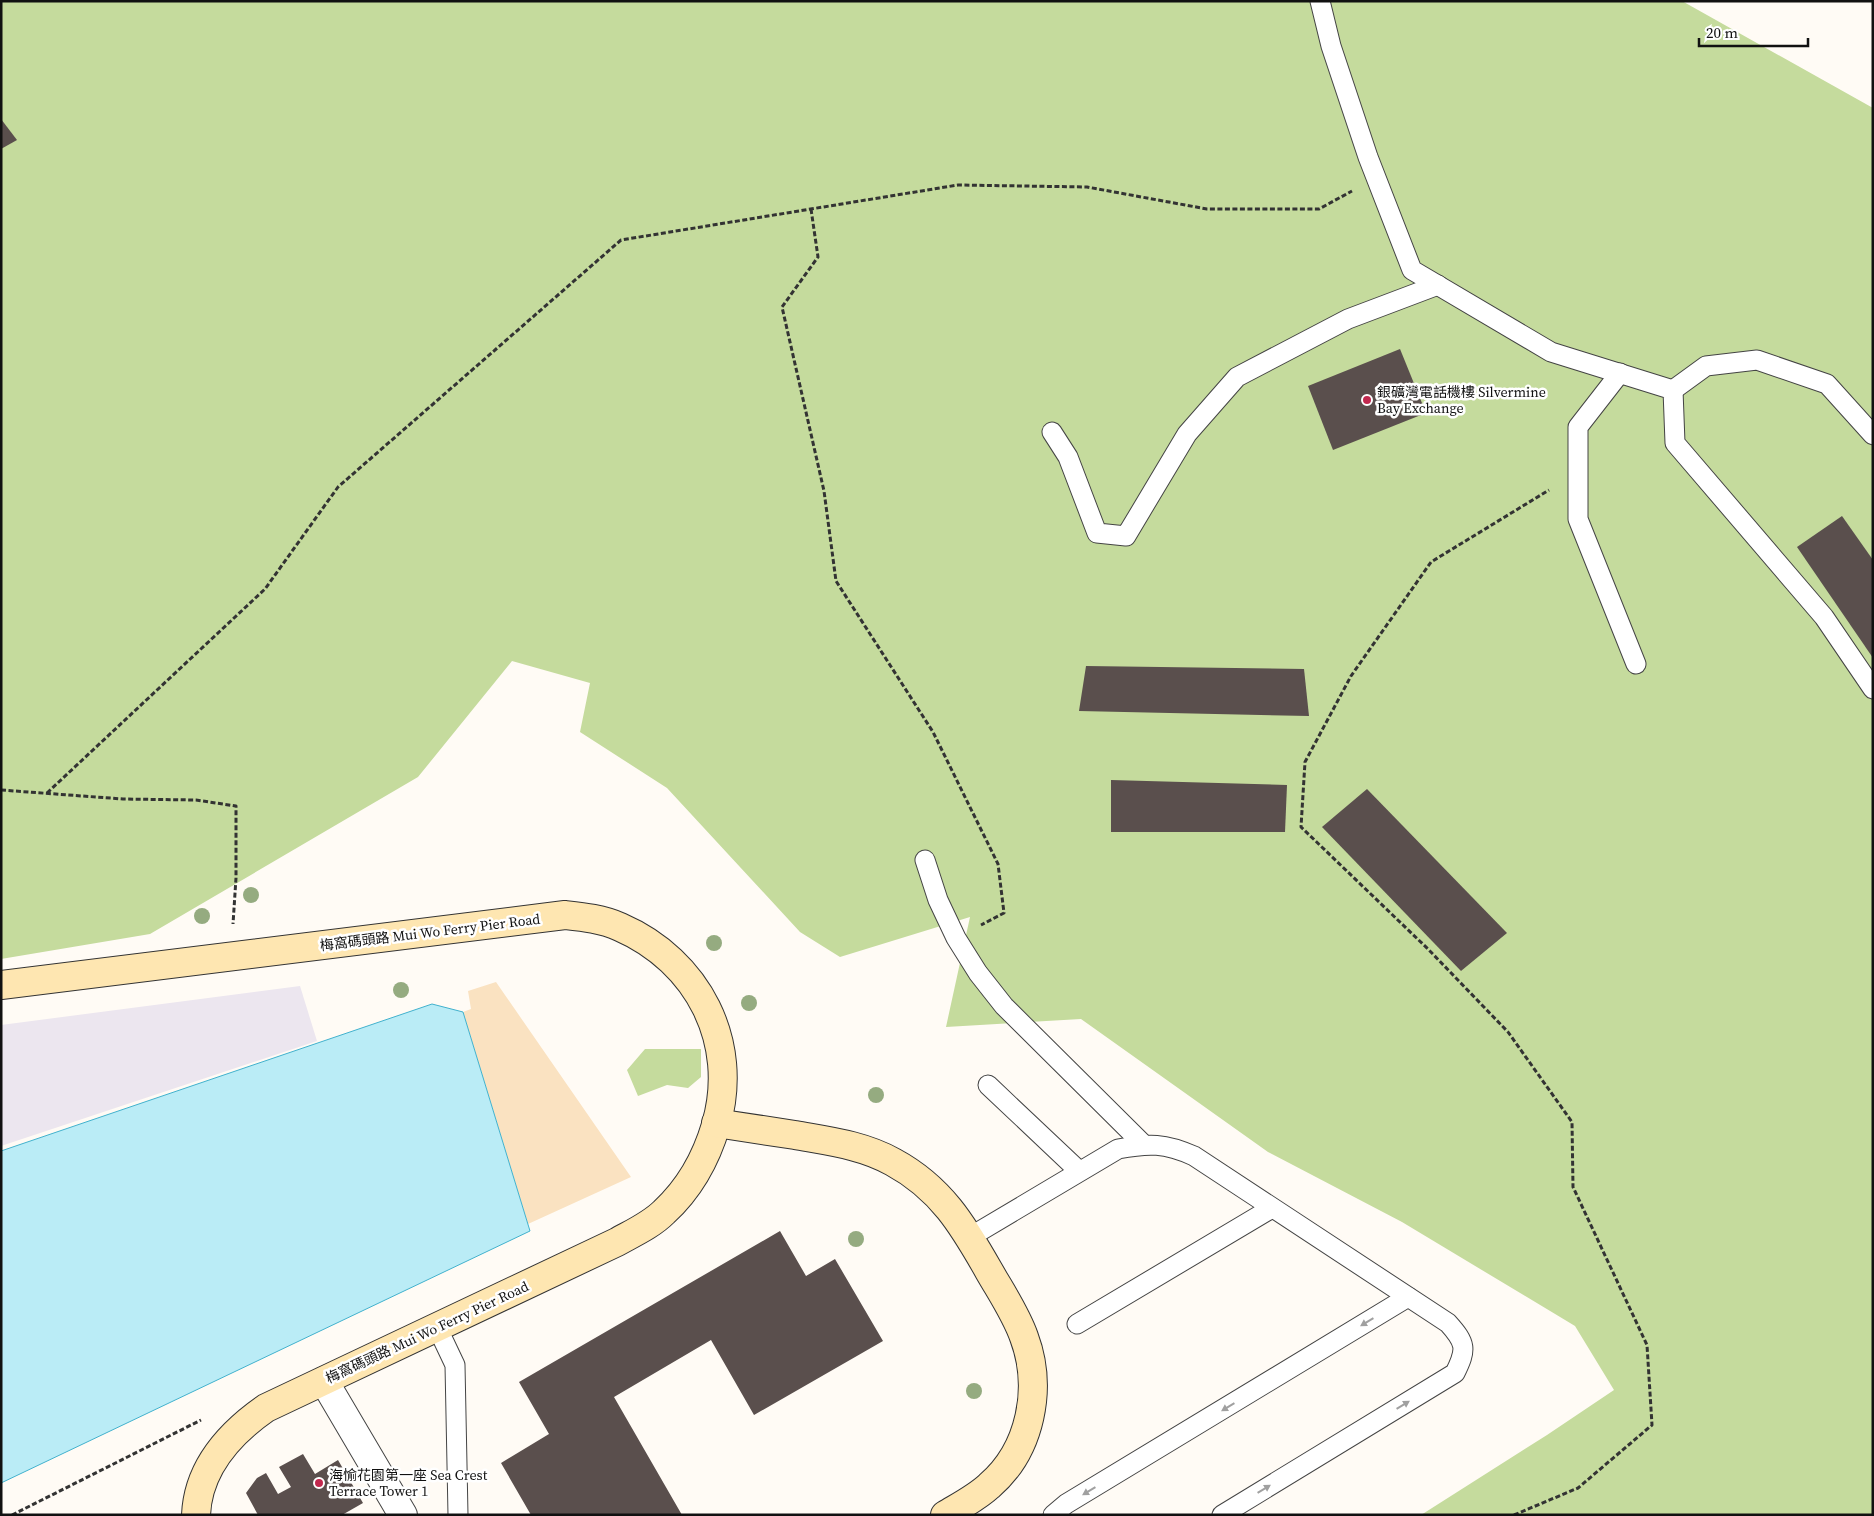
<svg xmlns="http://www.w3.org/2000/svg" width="1874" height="1516" viewBox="0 0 1874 1516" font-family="'Source Serif 4','Noto Sans TC',serif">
<rect width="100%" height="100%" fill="#fffbf5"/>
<polygon fill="#ece6ef" points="300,986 317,1041 1,1146 1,1025"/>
<g fill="#c5db9d">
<polygon points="1,1 1682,1 1873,108 1873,1515 1421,1515 1547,1435 1614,1390 1575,1326 1402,1222 1268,1152 1081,1019 946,1027 970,917 840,957 800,932 667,788 580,732 590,683 512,661 418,777 150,934 1,959"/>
<polygon points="645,1049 701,1049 701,1077 688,1088 667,1085 638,1096 627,1070"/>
</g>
<polygon fill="#fae2c1" points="496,982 631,1177 528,1224 463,1012 471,1009 468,991"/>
<polygon fill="#baecf6" stroke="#41b1cd" points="432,1004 463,1012 530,1231 1,1483 1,1151"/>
<g fill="#5a4f4d">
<polygon points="1,119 17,140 1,149"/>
<polygon points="1400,349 1426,413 1333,450 1308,386"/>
<polygon points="1842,516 1873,560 1873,658 1797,547"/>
<polygon points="1086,666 1304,669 1309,716 1079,711"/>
<polygon points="1111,780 1287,785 1285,832 1111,832"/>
<polygon points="1367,789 1507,933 1461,971 1322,827"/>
<polygon points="780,1231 806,1276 835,1259 883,1341 754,1415 711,1340 614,1397 682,1515 531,1515 501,1463 549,1434 519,1382"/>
<polygon points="303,1454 315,1474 338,1460 363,1503 342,1515 258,1515 246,1493 257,1478 266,1473 278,1494 291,1487 279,1467"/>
</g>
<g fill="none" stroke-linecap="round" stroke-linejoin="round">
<defs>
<g id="lane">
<polyline points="1320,1 1331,46 1368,157 1412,270 1551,352 1673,390 1675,443 1824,617 1873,689"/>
<polyline points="1620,373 1578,427 1578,519 1636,664"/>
<polyline points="1673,390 1706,366 1757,360 1827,384 1873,435"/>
<polyline points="1052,432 1068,457 1097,533 1126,536 1187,434 1237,377 1348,319 1438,285"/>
<polyline points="925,860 938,900 956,938 978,973 1004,1006 1143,1144"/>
<polyline points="988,1085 1079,1171"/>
<path d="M 970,1237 L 1118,1149 C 1149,1143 1165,1143 1194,1156 L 1448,1323 C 1466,1343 1467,1349 1455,1373 L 1222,1515"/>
<polyline points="1077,1324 1272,1208"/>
<polyline points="437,1327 455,1365 458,1515"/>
<polyline points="1053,1515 1066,1504 1408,1297"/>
</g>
<polyline id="street" points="324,1381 403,1515"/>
<g id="secondary">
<path d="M 1,985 L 565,915 C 583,917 602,919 620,927 C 698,961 740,1042 716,1125 C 706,1159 690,1188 664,1212 C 651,1225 633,1233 617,1242 L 266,1408 C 230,1433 198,1468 196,1515"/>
<path d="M 716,1123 C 743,1127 769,1131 795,1135 C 828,1141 863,1145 893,1162 C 941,1188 963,1225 989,1271 C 1001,1292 1016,1314 1024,1337 C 1043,1388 1031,1450 989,1486 C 976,1498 960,1506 945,1515"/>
</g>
</defs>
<use href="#lane" stroke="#444" stroke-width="21"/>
<use href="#street" stroke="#444" stroke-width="30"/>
<use href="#secondary" stroke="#333" stroke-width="30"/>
<g stroke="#333" stroke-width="3" stroke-dasharray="5 2.5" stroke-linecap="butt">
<polyline points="811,209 818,257 782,307 824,491 836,581 933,732 998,864 1004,913 981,925"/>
<polyline points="1,790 123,799 196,800 236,806 236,878 233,924"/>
<polyline points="47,793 265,589 338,487 621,240 958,185 1087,187 1207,209 1319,209 1352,191"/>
<polyline points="12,1515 201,1420"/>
<polyline points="1514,1515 1578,1488 1652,1425 1647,1345 1573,1187 1572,1122 1508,1032 1428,949 1301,827 1305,762 1351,676 1431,562 1549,490"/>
</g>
<use href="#lane" stroke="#fff" stroke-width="19"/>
<use href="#street" stroke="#fff" stroke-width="28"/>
<use href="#secondary" stroke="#fee6b1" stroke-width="28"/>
</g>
<g fill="#95ab80">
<circle cx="251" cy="895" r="8"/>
<circle cx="202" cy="916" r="8"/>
<circle cx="714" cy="943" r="8"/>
<circle cx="401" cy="990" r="8"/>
<circle cx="749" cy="1003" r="8"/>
<circle cx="876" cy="1095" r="8"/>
<circle cx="856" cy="1239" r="8"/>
<circle cx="974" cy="1391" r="8"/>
</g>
<defs><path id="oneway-solid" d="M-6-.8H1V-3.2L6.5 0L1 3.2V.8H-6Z" transform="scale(1.25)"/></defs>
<g fill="#a0a0a0">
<use href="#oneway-solid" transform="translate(1367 1322) rotate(149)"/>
<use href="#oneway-solid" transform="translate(1403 1405) rotate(-31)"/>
<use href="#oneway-solid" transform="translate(1228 1407) rotate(149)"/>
<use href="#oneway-solid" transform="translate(1264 1489) rotate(-31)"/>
<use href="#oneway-solid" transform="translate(1089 1491) rotate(149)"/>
</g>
<g fill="#c1284e" stroke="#fff" stroke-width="2">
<circle cx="1367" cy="400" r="5"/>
<circle cx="319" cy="1483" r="5"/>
</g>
<g text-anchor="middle" stroke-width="5" stroke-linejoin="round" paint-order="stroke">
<g font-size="14" fill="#111" stroke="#fff" text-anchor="start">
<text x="1377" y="397">銀礦灣電話機樓 Silvermine<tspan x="1377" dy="16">Bay Exchange</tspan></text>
<text x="329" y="1480">海愉花園第一座 Sea Crest<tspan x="329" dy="16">Terrace Tower 1</tspan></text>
</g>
<g font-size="14" fill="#111" stroke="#fff">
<text transform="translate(430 932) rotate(-7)" y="5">梅窩碼頭路 Mui Wo Ferry Pier Road</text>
<text transform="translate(427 1332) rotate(-25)" y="5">梅窩碼頭路 Mui Wo Ferry Pier Road</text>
</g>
</g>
<rect width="1874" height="1516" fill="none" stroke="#111111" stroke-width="5"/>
<path d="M1699 38v8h109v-8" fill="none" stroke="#111111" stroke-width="2.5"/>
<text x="1706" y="38" font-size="15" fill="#111111" stroke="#ffffff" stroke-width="4" paint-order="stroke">20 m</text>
</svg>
